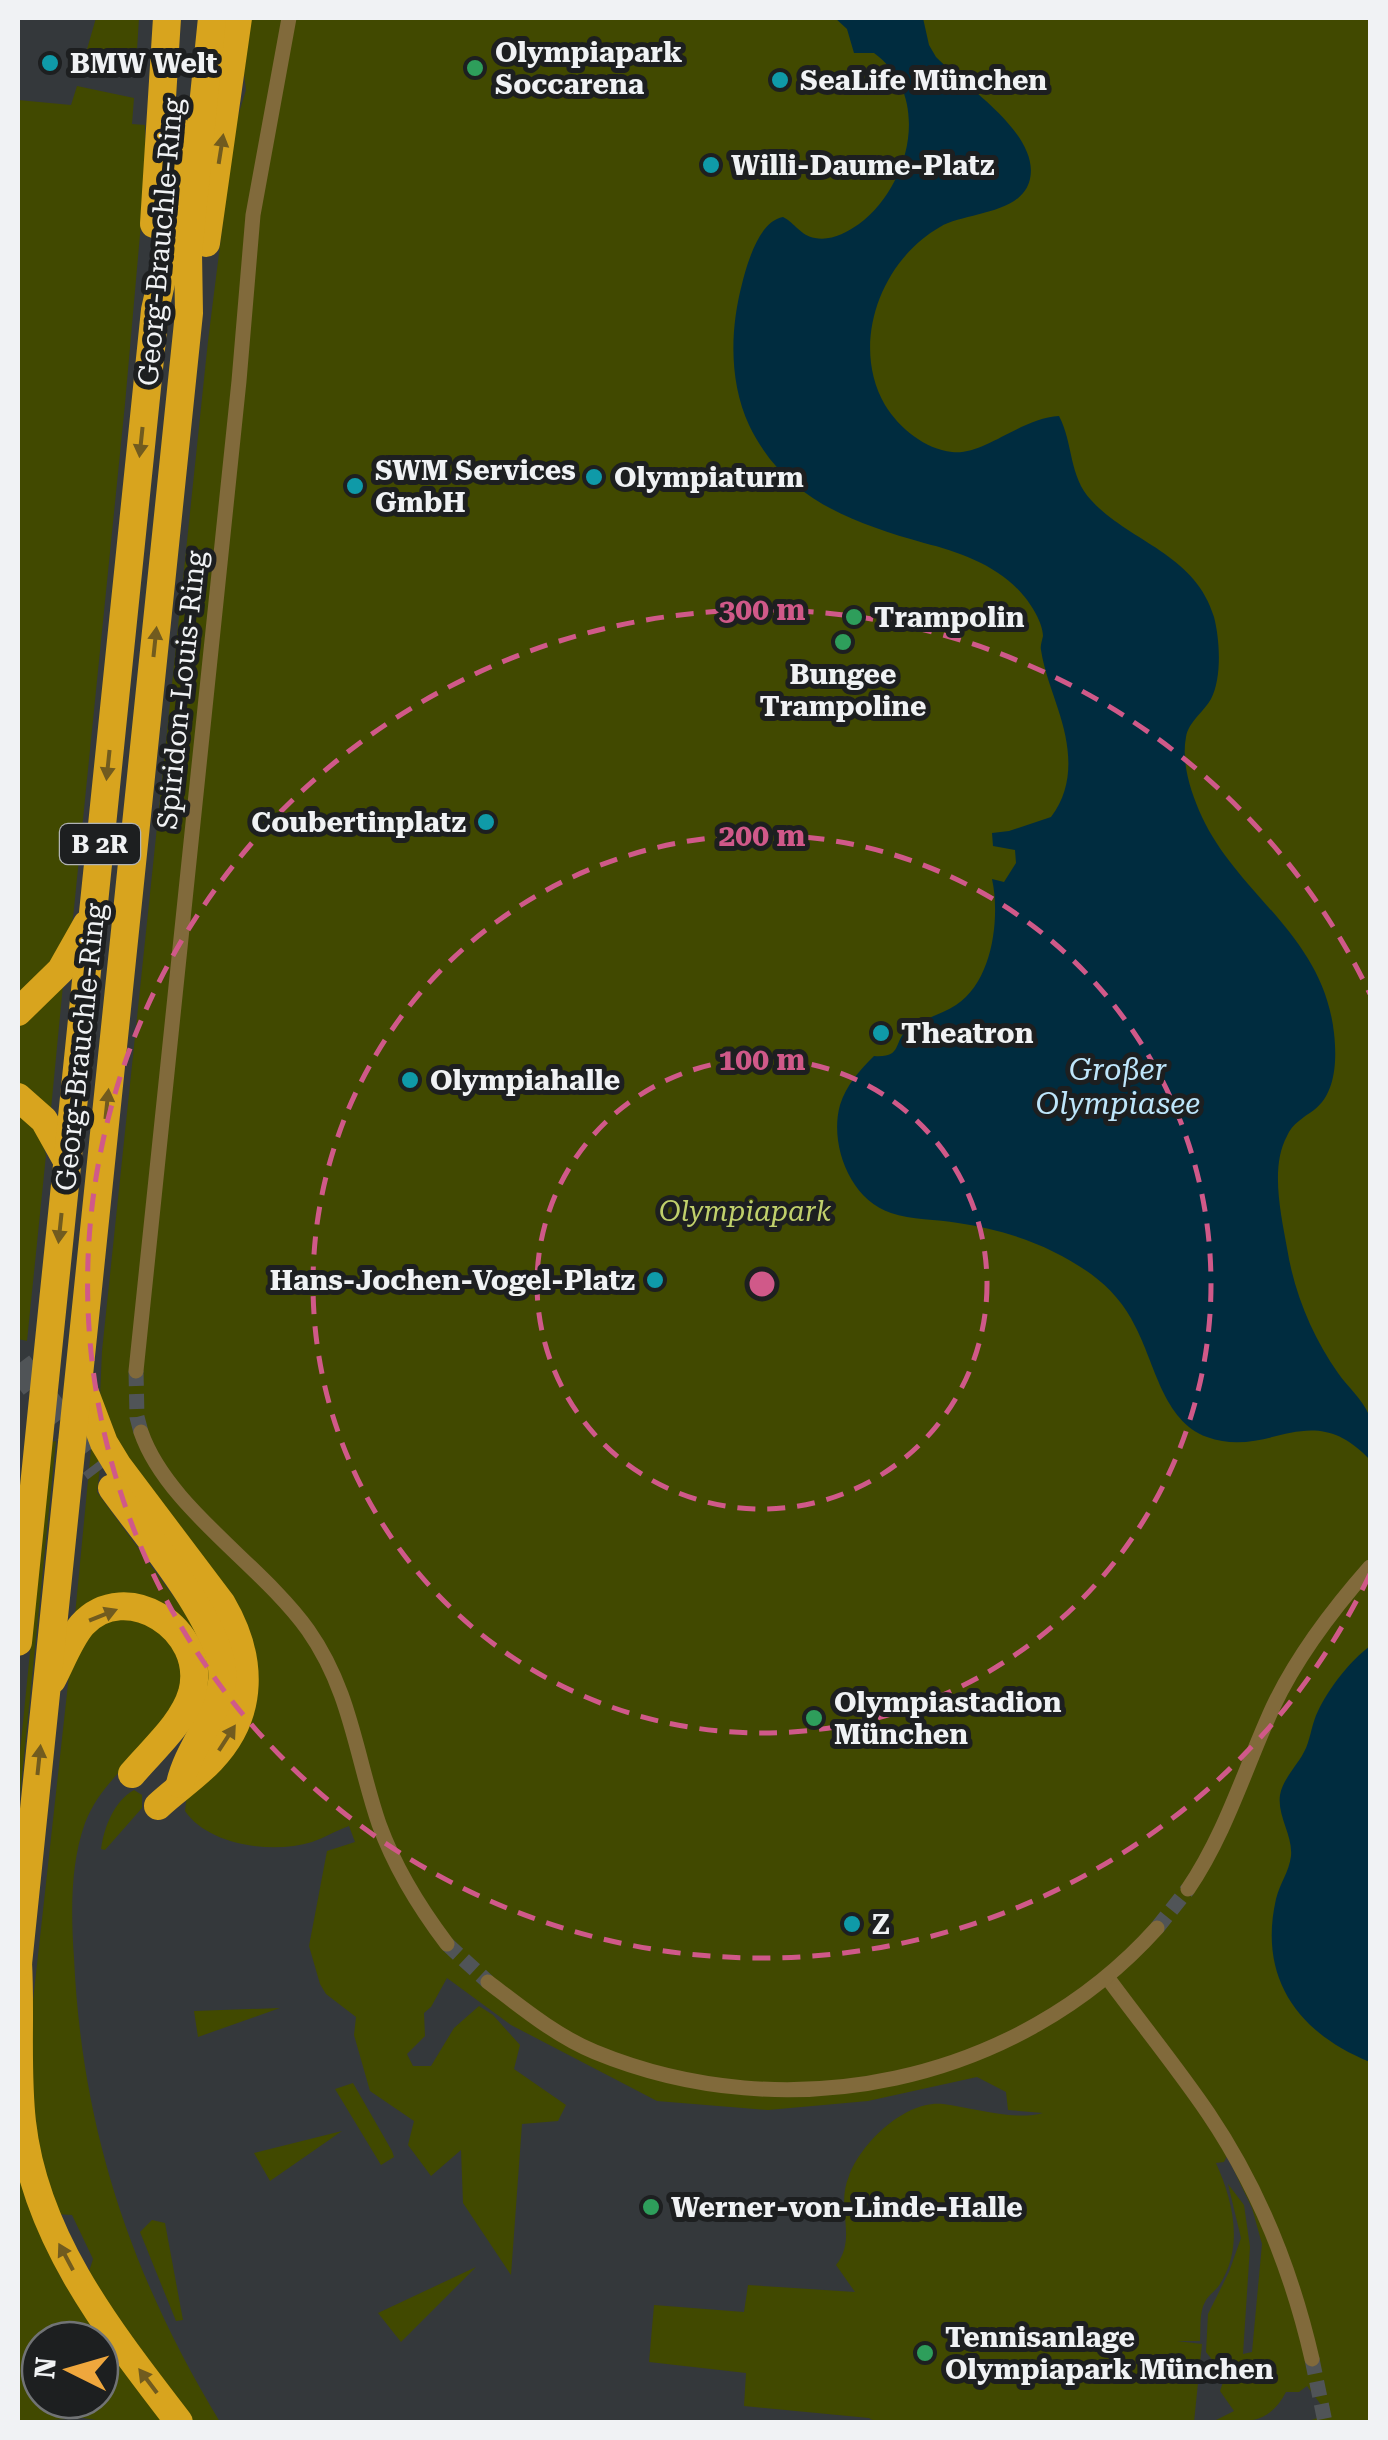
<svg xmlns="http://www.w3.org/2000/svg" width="1388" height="2440" viewBox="0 0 1388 2440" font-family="'Roboto Serif',serif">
<rect width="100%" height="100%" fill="#34383b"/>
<g fill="#414900" fill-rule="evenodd">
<polygon points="96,18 139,18 136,66 129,66 128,73 83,63"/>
<path d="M 251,18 L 1370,18 L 1370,2422 L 1332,2420 L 1306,2422 L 1328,2414 L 1307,2386 L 1299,2392 L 1286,2392 C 1269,2425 1246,2422 1212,2422 L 1234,2411 L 1220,2391 L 1225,2376 L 1206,2352 L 1208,2314 L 1229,2272 L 1241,2238 L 1228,2184 L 1244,2205 L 1250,2247 L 1243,2354 L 1252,2352 L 1262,2244 L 1252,2208 L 1227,2156 L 1224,2162 L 1216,2163 C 1233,2201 1244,2246 1220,2284 C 1216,2291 1208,2295 1205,2302 C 1199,2312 1201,2329 1200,2341 L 1177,2341 L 1202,2344 L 1194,2422 L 876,2422 L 869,2418 L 744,2406 L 746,2373 L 649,2362 L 654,2305 L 744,2312 L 748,2285 L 855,2292 L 836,2265 C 858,2237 835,2209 849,2176 C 861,2143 905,2100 943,2104 C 974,2108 1014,2121 1043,2113 L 1008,2110 L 1006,2092 L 977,2077 L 868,2101 L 768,2110 L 657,2101 L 511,2025 L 447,1978 L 431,2007 L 424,2013 L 425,2036 L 407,2054 L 413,2066 L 431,2066 L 454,2028 L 479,2006 L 493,2015 L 520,2045 L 514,2069 L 566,2105 L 558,2121 L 522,2124 L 511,2275 L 463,2203 L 461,2150 L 431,2176 L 408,2145 L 414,2121 L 370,2091 L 354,2035 L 356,2017 L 326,1994 L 320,1984 L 309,1946 L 327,1851 L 355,1842 L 349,1826 C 337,1830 324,1838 312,1842 C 273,1854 209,1846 185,1811 L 187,1794 L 248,1719 L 112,1435 L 100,1397 L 102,1351 L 208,341 L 235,126 L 246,90 L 244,73 Z"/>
<path d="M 77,86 L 134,98 L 132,124 L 145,125 L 146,167 L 125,404 L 73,918 C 66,954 42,975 18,1001 L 18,100 L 71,105 Z"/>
<polygon points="63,985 51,1109 18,1088 18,1019"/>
<polygon points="18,1108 38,1130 46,1155 27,1341 18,1339"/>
<polygon points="92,1439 102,1452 97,1492 190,1619 210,1663 207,1701 175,1618 75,1615"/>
<polygon points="56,1441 18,1816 18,1772 51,1442"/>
<path d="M 132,1615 L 175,1636 L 188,1683 C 179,1698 171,1715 160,1729 C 134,1761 101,1782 85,1823 C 70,1865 71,1914 74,1958 C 82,2130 131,2275 220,2422 L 194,2422 L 87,2278 L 93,2259 L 72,2215 L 56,2214 L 41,2169 L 29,2097 L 32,2010 L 71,1657 L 100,1623 Z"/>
<path d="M 134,1790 L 142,1795 L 142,1808 L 105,1850 L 101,1849 C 104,1827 114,1801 134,1790 Z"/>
<polygon points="280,2008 198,2037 194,2011"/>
<polygon points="353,2083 392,2151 394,2157 381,2165 335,2089"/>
<polygon points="342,2131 270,2181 254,2153"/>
<path d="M 18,2146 L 51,2257 L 61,2278 L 164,2422 L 109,2422 L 83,2418 L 18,2422 ZM 40,2340 L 100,2340 L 100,2400 L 40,2400 Z"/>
<polygon points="152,2220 165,2223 183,2320 176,2321 140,2232"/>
<polygon points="476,2267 401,2342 378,2313"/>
</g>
<g fill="#002c3f">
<path d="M 835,18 L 923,18 L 929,45 L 936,57 C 964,86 1040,133 1030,179 C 1022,215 965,212 940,227 C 880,261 850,345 885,405 C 899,428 925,449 952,452 C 983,456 1021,418 1059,416 C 1073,442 1069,477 1091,500 C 1129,542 1195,553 1214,617 C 1220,640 1222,678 1211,699 C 1203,713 1189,721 1186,737 C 1181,763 1191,793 1202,817 C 1239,896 1323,935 1334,1033 C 1337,1060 1336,1093 1314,1110 C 1304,1117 1292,1124 1287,1136 C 1270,1167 1281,1214 1287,1248 C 1294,1292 1312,1336 1338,1373 C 1347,1386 1363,1400 1369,1415 C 1374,1427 1371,1447 1370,1460 C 1310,1396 1270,1460 1207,1437 C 1163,1421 1155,1363 1135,1326 C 1125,1305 1110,1288 1091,1274 C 1052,1246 1006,1230 958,1223 C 937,1219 911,1220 891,1213 C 850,1200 829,1144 840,1105 C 846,1085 860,1070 874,1056 C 903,1058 893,1042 907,1030 C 921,1019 941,1015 956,1005 C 994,980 1000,915 992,879 L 1004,882 L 1016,863 L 1015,850 L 993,846 L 992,833 L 1009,831 L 1051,817 C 1076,784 1070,745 1058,709 C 1052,690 1044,670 1041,650 C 1040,646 1042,641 1043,636 C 1043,623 1031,604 1023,595 C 999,566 960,552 924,543 C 850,522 784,498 749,425 C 729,381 730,330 742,284 C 747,264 759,221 783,217 C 795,223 801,236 815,238 C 831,241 846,233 859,224 C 910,186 933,96 874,53 L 854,53 L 847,29 Z"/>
<path d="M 1370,1646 L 1370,2062 C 1298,2033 1258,1978 1276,1899 C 1280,1883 1289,1872 1291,1856 C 1293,1835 1277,1816 1280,1795 C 1283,1778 1299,1764 1306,1748 C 1311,1736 1312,1723 1318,1711 C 1329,1688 1350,1661 1370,1646 Z"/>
</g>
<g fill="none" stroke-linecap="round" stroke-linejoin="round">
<g stroke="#505457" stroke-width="15" stroke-dasharray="15 8" stroke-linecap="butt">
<polyline points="136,1371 137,1417 141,1432"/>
<polyline points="1157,1928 1188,1889"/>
<polyline points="447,1944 488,1982"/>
<polyline points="1312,2359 1325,2422"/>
</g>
<polyline stroke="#505457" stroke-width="28" stroke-dasharray="28 14" stroke-linecap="butt" points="18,1364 99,1471"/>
<g stroke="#816a3b" stroke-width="15">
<polyline points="136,1371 239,381 253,215 289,18"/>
<path d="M 141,1432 C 167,1507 261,1564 308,1630 C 351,1691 356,1757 379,1824 C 395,1868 419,1907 447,1944"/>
<path d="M 1188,1889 C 1226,1833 1245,1768 1273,1707 C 1297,1656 1333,1609 1370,1567"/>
<path d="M 1107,1977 C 1140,2022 1176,2066 1208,2113 C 1258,2187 1292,2272 1312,2359"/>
<path d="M 488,1982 C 521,2007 556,2036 595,2052 C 787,2131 1017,2084 1157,1928"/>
</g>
<g stroke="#d8a41e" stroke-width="28">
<polyline points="154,224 167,18"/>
<polyline points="206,243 238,18"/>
<polyline points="18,1012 61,970 87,924"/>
<polyline points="18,1097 44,1120 67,1161"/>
<path d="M 82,1385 L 104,1443 L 118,1466 L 222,1604 C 253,1657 255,1714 211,1760 C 195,1777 175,1790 158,1806"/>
<path d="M 112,1488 C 143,1532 229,1630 222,1682 C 217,1718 188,1748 180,1784"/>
<polyline points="18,1642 155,310 168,252 181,133"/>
<path d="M 52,1680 C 61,1663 70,1639 82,1625 C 125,1577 209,1629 192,1693 C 183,1724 152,1750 132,1774"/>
<path d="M 18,1962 C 21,2015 16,2069 22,2122 C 35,2238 110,2332 179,2422"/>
<polyline points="18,1964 189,313 188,253 212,18"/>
</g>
</g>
<defs><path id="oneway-solid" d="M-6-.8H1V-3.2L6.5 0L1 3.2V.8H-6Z" transform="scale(2.5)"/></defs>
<g fill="#715b1f">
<use href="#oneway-solid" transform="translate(221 149) rotate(-81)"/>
<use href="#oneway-solid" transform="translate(141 442) rotate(96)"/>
<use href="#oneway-solid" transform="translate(155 642) rotate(-84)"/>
<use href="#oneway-solid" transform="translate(108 765) rotate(96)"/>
<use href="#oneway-solid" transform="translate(107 1104) rotate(-84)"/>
<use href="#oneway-solid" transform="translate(60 1228) rotate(96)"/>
<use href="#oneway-solid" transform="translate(103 1615) rotate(-22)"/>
<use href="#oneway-solid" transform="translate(227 1738) rotate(-57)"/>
<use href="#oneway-solid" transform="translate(39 1760) rotate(-84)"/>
<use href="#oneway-solid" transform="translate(66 2257) rotate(-118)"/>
<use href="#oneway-solid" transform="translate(148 2381) rotate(-127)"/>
</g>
<g fill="none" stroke="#d05989" stroke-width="5" stroke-dasharray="18 12">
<circle cx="762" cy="1284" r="225"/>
<circle cx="762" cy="1284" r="449"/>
<path d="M1370 1574A674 674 0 1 1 1370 994"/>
</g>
<g fill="#0f9aa8" stroke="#1d1f20" stroke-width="4">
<circle cx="50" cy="63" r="10"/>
<circle cx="780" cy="80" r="10"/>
<circle cx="711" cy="165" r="10"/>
<circle cx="594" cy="477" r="10"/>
<circle cx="355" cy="486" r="10"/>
<circle cx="486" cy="822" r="10"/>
<circle cx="881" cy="1033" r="10"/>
<circle cx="410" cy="1080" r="10"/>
<circle cx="655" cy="1280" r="10"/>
<circle cx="852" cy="1924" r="10"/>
</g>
<g fill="#2e9e5b" stroke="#1d1f20" stroke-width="4">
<circle cx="475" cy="68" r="10"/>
<circle cx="854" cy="617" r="10"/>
<circle cx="843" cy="642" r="10"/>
<circle cx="814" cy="1718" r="10"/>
<circle cx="651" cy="2207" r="10"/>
<circle cx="925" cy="2353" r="10"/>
</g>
<g text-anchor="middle" stroke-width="10" stroke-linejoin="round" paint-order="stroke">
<rect fill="#1d1f20" stroke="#b1b3b4" stroke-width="2.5" x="60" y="824" width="80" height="40" rx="8"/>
<g font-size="25" font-weight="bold" fill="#f0f2f4">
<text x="100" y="853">B 2R</text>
</g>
<g font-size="28" font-weight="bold" fill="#f0f2f4" stroke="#1d1f20" text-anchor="start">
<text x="495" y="62">Olympiapark<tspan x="495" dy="32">Soccarena</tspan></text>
<text x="70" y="73">BMW Welt</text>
<text x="800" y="90">SeaLife München</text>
<text x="731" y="175">Willi-Daume-Platz</text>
<text x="375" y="480">SWM Services<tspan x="375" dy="32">GmbH</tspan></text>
<text x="614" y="487">Olympiaturm</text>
<text x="874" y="627">Trampolin</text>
<text x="843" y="684" text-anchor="middle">Bungee<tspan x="843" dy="32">Trampoline</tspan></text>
<text x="466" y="832" text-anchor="end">Coubertinplatz</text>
<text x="901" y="1043">Theatron</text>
<text x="430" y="1090">Olympiahalle</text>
<text x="635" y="1290" text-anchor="end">Hans-Jochen-Vogel-Platz</text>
<text x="834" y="1712">Olympiastadion<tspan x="834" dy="32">München</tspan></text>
<text x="872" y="1934">Z</text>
<text x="671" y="2217">Werner-von-Linde-Halle</text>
<text x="945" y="2347">Tennisanlage<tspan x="945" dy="32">Olympiapark München</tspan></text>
</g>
<g font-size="28" fill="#f0f2f4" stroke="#1d1f20">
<text transform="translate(160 242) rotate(-85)" y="10">Georg-Brauchle-Ring</text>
<text transform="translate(181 690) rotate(-84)" y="10">Spiridon-Louis-Ring</text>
<text transform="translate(80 1047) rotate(-84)" y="10">Georg-Brauchle-Ring</text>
</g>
<g font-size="28" font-style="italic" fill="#c0d06b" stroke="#1d1f20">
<text x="745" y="1221">Olympiapark</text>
</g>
<g font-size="30" font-style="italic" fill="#bee6fb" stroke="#1d1f20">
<text x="1118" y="1080">Großer<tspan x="1118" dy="34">Olympiasee</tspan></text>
</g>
</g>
<circle cx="762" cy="1284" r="15" fill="#d05989" stroke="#1d1f20" stroke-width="5"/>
<g font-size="30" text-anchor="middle" font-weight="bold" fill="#d05989" stroke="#1d1f20" stroke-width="10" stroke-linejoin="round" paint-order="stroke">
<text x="762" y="620">300 m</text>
<text x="762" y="846">200 m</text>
<text x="762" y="1070">100 m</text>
</g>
<rect width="1388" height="2440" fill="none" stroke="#f0f2f4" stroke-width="40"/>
<g transform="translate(70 2370) rotate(275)"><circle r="48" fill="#1d1f20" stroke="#717375" stroke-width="2.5"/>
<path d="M0-8L18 38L0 25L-18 38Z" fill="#efa73d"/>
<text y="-15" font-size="28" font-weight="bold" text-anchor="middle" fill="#f0f2f4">N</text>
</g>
</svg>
